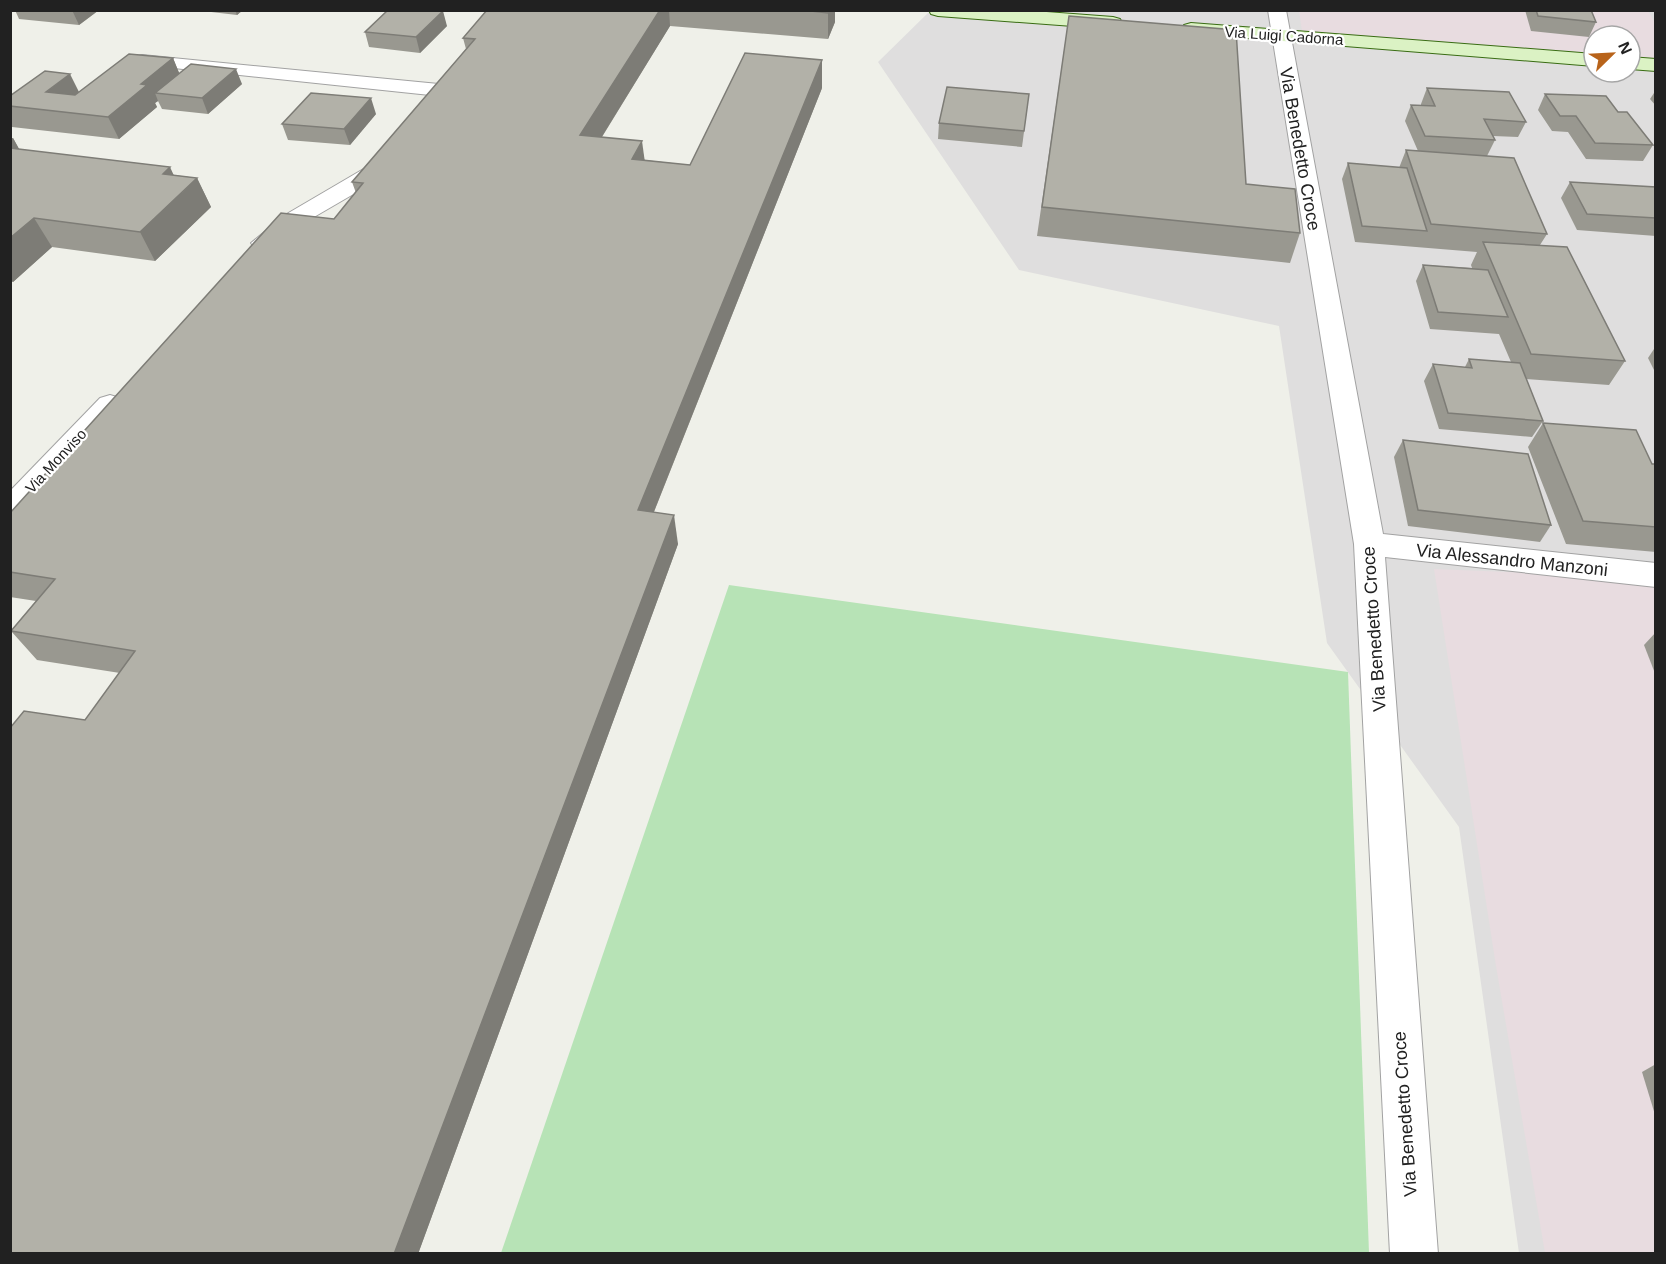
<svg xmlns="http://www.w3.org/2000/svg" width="1666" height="1264" viewBox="0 0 1666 1264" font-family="Helvetica,sans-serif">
<rect width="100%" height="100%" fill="#eff0e9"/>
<path fill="#dfdede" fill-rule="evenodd" d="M 930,11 L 1655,11 L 1655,1253 L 1519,1253 L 1459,827 L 1327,643 L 1279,326 L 1019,270 L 878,62 ZM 1594,36 L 1630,36 L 1630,72 L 1594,72 Z"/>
<g fill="#e8dce0">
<polygon points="1299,11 1648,11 1655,23 1655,59 1630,57 1630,36 1594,36 1594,54 1302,31"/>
<polygon points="1434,569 1553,574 1655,585 1655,1253 1545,1253 1496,966"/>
</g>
<polygon fill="#b7e3b6" points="729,585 1348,672 1369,1253 501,1253"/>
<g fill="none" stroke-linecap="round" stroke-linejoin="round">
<defs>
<polygon id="lane" points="142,55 449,85 456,87 458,91 456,95 449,97 136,64 133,60 136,56"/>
<g id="street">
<polygon points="1268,10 1286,10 1383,534 1656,563 1656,587 1385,557 1438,1254 1390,1254 1354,544"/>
<polygon points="392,155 400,157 403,162 400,167 302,224 271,248 263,250 255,248 251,243 285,215 384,157"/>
<polygon points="110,395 120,398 124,404 120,410 21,518 10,521 10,491 100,398"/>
</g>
<g id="secondary">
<polygon points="929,10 1020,10 1113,17 1120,19 1122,23 1120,27 1113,29 938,16 931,14"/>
<polygon points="1191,23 1594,54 1594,66 1184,33 1182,29 1184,25"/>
<polygon points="1630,57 1656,59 1656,71 1630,69"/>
</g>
</defs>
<use href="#lane" stroke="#a2a2a2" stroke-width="2"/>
<use href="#street" stroke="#a2a2a2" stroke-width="2"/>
<use href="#secondary" stroke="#396c13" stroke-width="2"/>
<use href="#lane" fill="#fff" fill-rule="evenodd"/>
<use href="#street" fill="#fff" fill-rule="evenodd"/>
<use href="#secondary" fill="#dbf2c4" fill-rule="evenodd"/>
</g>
<g fill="#999890">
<polygon points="15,10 99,10 79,25 19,19"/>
<polygon points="194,10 243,10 237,15"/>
<polygon points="461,10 485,10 484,12"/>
<polygon points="487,10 835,10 835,22 828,39 670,26 602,137 645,160 690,165 822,88 654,512 678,544 418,1254 10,1254 85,720 120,673 37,660 11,631 36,601 10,597 10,513 334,219 356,193 352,182 466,49 463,38"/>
<polygon points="1525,10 1591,10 1596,22 1589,37 1531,31"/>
<polygon points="1069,16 1246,184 1300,233 1290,263 1037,236"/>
<polygon points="447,26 420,53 369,47 365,32"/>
<polygon points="173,58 179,73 242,84 208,114 162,109 158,101 155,103 157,107 119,139 12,127 10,124 10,96 79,92"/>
<polygon points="1427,88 1526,122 1518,137 1493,136 1495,140 1487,156 1547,234 1540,245 1625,361 1609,385 1526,379 1543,421 1532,437 1439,429 1424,381 1433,364 1465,367 1469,359 1511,362 1499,334 1430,329 1416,281 1423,265 1472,268 1471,265 1477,252 1355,242 1342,179 1348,163 1399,168 1406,150 1418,151 1405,121 1411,105 1421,105 1421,104"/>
<polygon points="1656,90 1656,106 1650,99"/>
<polygon points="1029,94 1022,147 938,139 939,123"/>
<polygon points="1545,94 1618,112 1653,145 1643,161 1586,159 1568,132 1552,131 1538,110"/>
<polygon points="376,114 350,145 288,140 282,124"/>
<polygon points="10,138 13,138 19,149 174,175 197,178 211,207 155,261 52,247 13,282 10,281"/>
<polygon points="1570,182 1656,187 1656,236 1577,230 1561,198"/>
<polygon points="1656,346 1656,374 1648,358"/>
<polygon points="1543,423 1652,464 1656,464 1656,552 1566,544 1528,447"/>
<polygon points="1403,440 1551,525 1540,542 1408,526 1394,457"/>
<polygon points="1656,632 1656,676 1644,645"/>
<polygon points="1656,1064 1656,1118 1642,1072"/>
</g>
<g fill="#7d7c76">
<polygon points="72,10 99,10 79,25"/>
<polygon points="235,10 243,10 237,15"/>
<polygon points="660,10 669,10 670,26 585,164 580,135"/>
<polygon points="829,10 835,10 835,22 828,39 828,13"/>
<polygon points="443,11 447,26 420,53 416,37"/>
<polygon points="173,58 182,80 155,93 158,101 155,103 157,107 119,139 108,117 141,84"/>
<polygon points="822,60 822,88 643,539 638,510"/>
<polygon points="236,69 242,84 208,114 202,98"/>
<polygon points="70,74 81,96 46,92"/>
<polygon points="371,98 376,114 350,145 344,129"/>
<polygon points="13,138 29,167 10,162 10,140"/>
<polygon points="642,141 646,170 632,159"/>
<polygon points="170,167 182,193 197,178 211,207 155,261 140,232 163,174"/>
<polygon points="34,218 52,247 13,282 10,279 10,238"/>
<polygon points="674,515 678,544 418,1254 394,1254"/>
</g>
<g fill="#b2b1a8" stroke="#7d7c76" stroke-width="1.5">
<polygon points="388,10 435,10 443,11 416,37 365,32"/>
<polygon points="487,10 660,10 580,135 642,141 632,159 690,165 745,53 822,60 638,510 674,515 394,1254 10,1254 10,728 24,711 85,720 135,651 11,631 55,579 10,572 10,513 281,213 334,219 363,183 352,182 475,39 463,38"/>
<polygon points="802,10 829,10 828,13"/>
<polygon points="1536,10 1591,10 1596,22 1538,16"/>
<polygon points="1069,16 1236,30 1246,184 1295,189 1300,233 1042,207"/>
<polygon points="129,54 173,58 141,84 147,85 108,117 10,106 10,96 45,71 70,74 46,92 75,95"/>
<polygon points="191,64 236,69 202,98 155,93"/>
<polygon points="947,87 1029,94 1024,131 939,123"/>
<polygon points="1427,88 1509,92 1526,122 1484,119 1495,140 1425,136 1411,105 1435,106"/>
<polygon points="311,93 371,98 344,129 282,124"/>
<polygon points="1545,94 1606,96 1618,112 1627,112 1653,145 1595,143 1576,116 1560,116"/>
<polygon points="10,148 170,167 163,174 197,178 140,232 34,218 10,238"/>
<polygon points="1406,150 1514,158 1547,234 1431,224"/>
<polygon points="1348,163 1407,168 1427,231 1362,226"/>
<polygon points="1570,182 1656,187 1656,218 1587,214"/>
<polygon points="1483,242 1567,247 1625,361 1531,354"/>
<polygon points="1423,265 1488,270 1508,317 1438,312"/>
<polygon points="1469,359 1520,363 1543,421 1448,413 1433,364 1472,368"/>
<polygon points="1543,423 1636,430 1652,464 1656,464 1656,527 1583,521"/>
<polygon points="1403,440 1528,454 1551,525 1418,510"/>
</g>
<g text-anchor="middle" stroke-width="4.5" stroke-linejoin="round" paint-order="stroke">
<g font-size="15" fill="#212121" stroke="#fff">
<text transform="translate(1284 36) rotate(4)" y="5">Via Luigi Cadorna</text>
<text transform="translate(56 461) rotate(-47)" y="5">Via Monviso</text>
</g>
<g font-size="18" fill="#212121" stroke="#fff">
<text transform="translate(1300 149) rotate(80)" y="6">Via Benedetto Croce</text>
<text transform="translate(1512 560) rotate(6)" y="6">Via Alessandro Manzoni</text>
<text transform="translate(1374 629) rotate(-94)" y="6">Via Benedetto Croce</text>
<text transform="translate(1405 1114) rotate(-94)" y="6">Via Benedetto Croce</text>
</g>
</g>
<rect width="1666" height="1264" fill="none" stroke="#212121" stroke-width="24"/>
<g transform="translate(1612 54) rotate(66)"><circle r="28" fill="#ffffff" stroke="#a6a6a6" stroke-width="1.5"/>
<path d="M0-4.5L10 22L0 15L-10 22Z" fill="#b8631a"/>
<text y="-9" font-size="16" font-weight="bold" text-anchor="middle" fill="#212121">N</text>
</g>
</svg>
